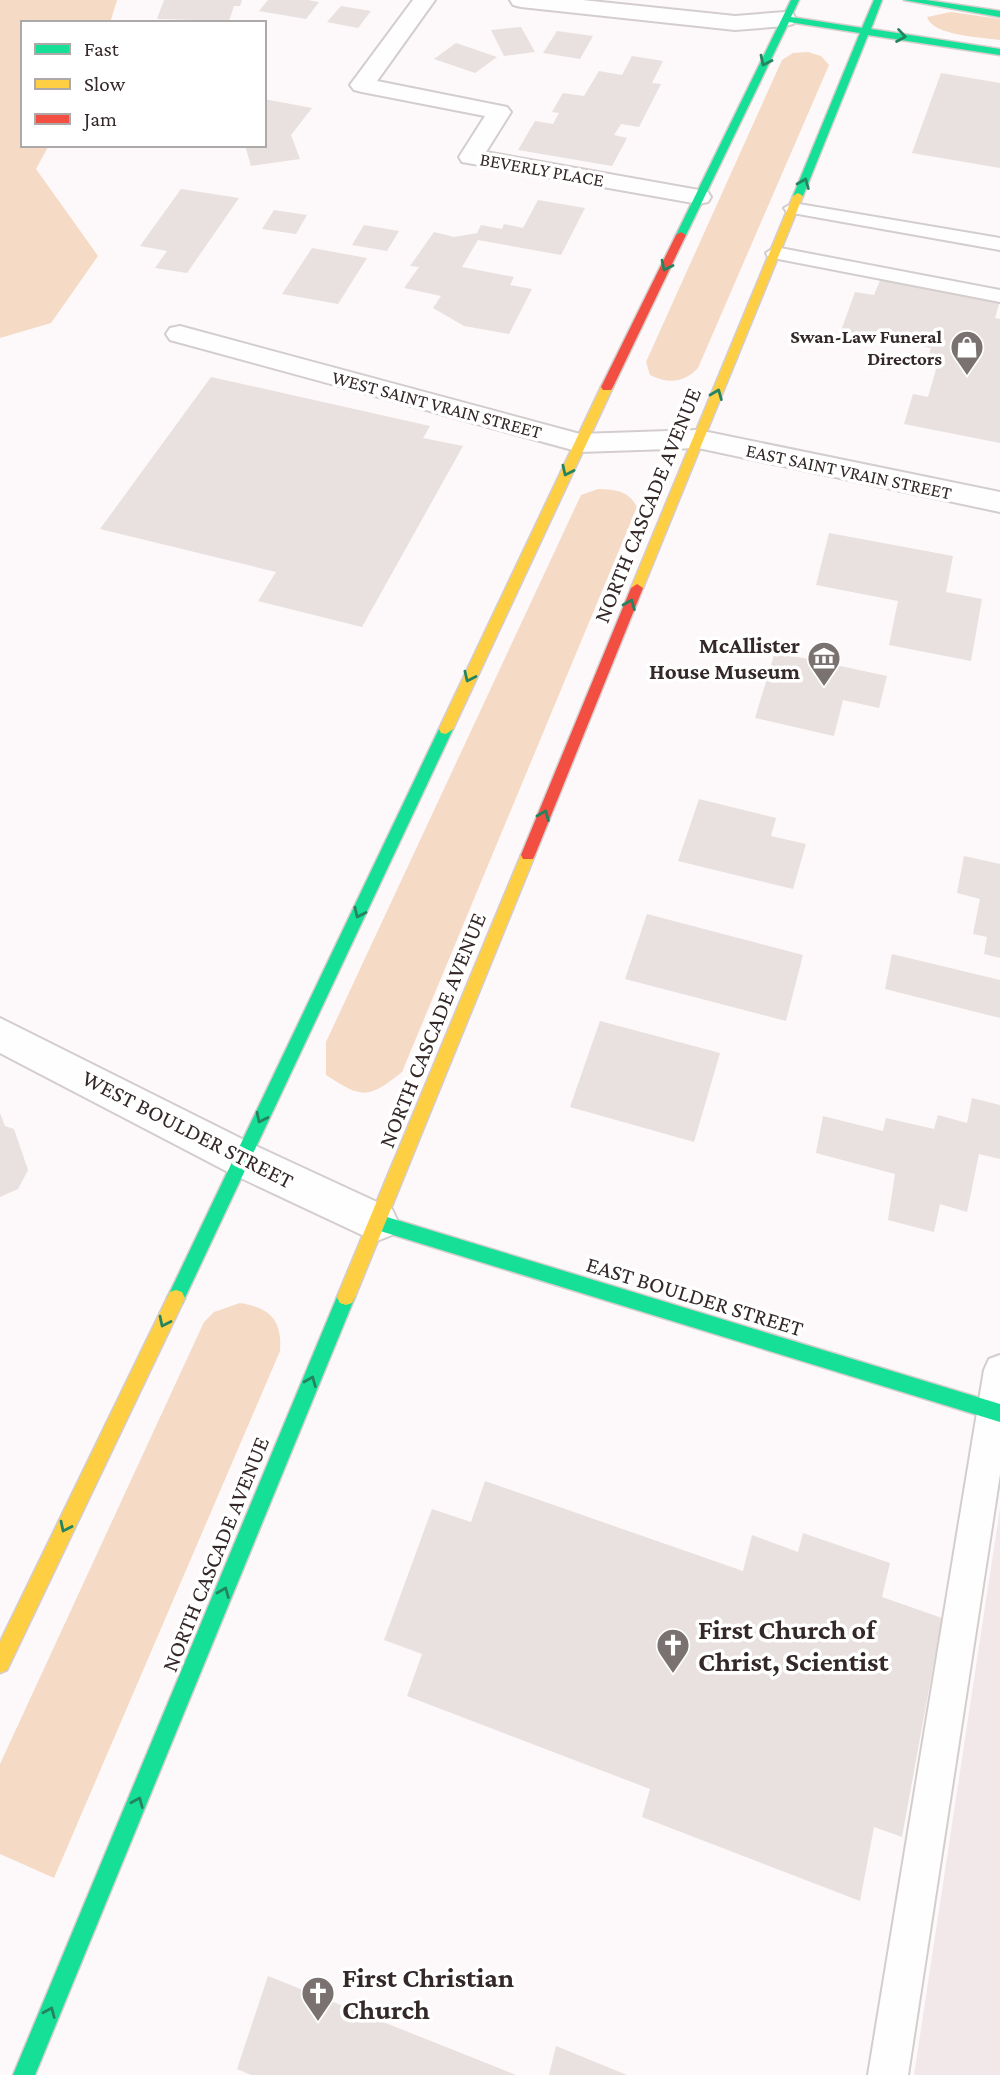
<svg xmlns="http://www.w3.org/2000/svg" width="1000" height="2075" viewBox="0 0 1000 2075" font-family="'Crimson Pro',serif">
<rect width="100%" height="100%" fill="#fdf8f9"/>
<polygon fill="#f3e8e9" points="1000,1508 1000,2075 914,2075"/>
<g fill="#f5dac5">
<polygon points="0,0 117,0 110,23 23,23 23,145 49,145 36,169 98,256 51,323 0,338"/>
<path d="M 951,12 L 1000,19 L 1000,40 C 981,37 933,36 927,17 Z"/>
<path d="M 808,52 L 821,56 L 829,65 L 698,368 C 683,383 669,384 650,375 L 646,362 L 782,60 L 793,53 Z"/>
<path d="M 598,489 C 616,490 628,490 637,507 L 402,1072 C 368,1099 363,1099 326,1075 L 326,1042 L 581,495 Z"/>
<path d="M 240,1303 C 271,1308 282,1321 280,1351 L 54,1878 L 0,1854 L 0,1764 L 204,1322 L 214,1312 Z"/>
</g>
<g fill="#e9e1e0">
<polygon points="164,0 242,0 240,6 234,6 229,21 157,19"/>
<polygon points="268,0 308,0 319,2 306,19 259,11"/>
<polygon points="341,6 371,11 358,28 327,22"/>
<polygon points="521,27 535,52 504,56 491,30"/>
<polygon points="557,31 593,36 580,59 543,53"/>
<polygon points="456,43 497,57 475,73 434,59"/>
<polygon points="632,56 663,61 652,83 661,84 639,127 621,124 614,135 627,138 612,166 518,150 535,121 553,124 559,113 552,112 563,93 584,96 599,71 622,75"/>
<polygon points="941,73 1000,83 1000,168 912,153"/>
<polygon points="264,99 312,108 291,135 300,159 251,166 245,145 264,145"/>
<polygon points="181,189 239,198 187,273 155,268 167,251 140,246"/>
<polygon points="538,200 585,208 561,255 478,240 462,267 514,277 510,285 532,289 509,334 464,326 433,308 441,296 404,288 419,267 410,266 434,232 454,237 477,233 481,225 502,229 504,224 523,228"/>
<polygon points="274,210 307,215 296,234 262,229"/>
<polygon points="364,225 399,231 387,251 352,245"/>
<polygon points="312,248 367,258 338,304 282,294"/>
<polygon points="881,278 1000,300 995,318 1000,319 1000,443 904,424 913,394 928,397 939,359 928,357 931,348 871,336 868,345 838,339 855,292 874,295"/>
<polygon points="211,377 430,426 423,438 463,446 362,627 258,601 276,572 100,529"/>
<polygon points="829,533 953,556 946,592 982,599 971,661 889,645 898,601 816,585"/>
<polygon points="775,652 887,676 879,708 843,700 834,736 755,718"/>
<polygon points="699,799 776,818 771,836 806,844 793,889 678,861"/>
<polygon points="964,856 1000,864 1000,958 984,954 987,937 973,934 980,899 957,893"/>
<polygon points="647,914 803,955 786,1021 625,979"/>
<polygon points="892,954 1000,980 1000,1018 885,989"/>
<polygon points="600,1021 720,1053 694,1142 570,1107"/>
<polygon points="972,1098 1000,1105 1000,1159 979,1154 967,1212 940,1204 934,1232 888,1220 895,1174 816,1153 823,1116 883,1131 886,1118 934,1129 938,1115 967,1123"/>
<polygon points="0,1113 5,1126 14,1129 28,1170 18,1189 0,1197"/>
<polygon points="485,1481 743,1571 752,1535 798,1552 803,1533 890,1563 882,1597 942,1618 902,1837 874,1827 860,1901 642,1817 650,1789 407,1696 422,1654 384,1640 432,1509 471,1522"/>
<polygon points="268,1976 516,2075 251,2075 237,2069"/>
<polygon points="556,2046 627,2075 549,2075"/>
</g>
<g fill="none" stroke-linecap="round" stroke-linejoin="round">
<defs>
<g id="lane">
<polygon points="793,203 1000,238 1000,250 787,212 784,208"/>
<polygon points="775,247 1000,290 1000,302 768,257 766,253"/>
<polygon points="1000,1355 1000,1474 908,2075 868,2075 984,1370 989,1359"/>
</g>
<g id="street">
<polygon points="413,0 435,0 377,81 507,107 511,112 486,152 699,190 708,192 711,197 708,202 699,204 462,162 459,157 485,116 362,92 354,90 350,85"/>
<polygon points="510,0 582,0 735,16 785,12 793,14 796,19 793,24 785,26 735,30 521,7 513,5"/>
<polygon points="180,326 580,434 698,430 1000,492 1000,512 698,448 580,452 170,340 166,334 170,328"/>
<polygon points="0,1018 256,1146 392,1209 398,1222 392,1235 377,1241 362,1235 228,1172 0,1053"/>
</g>
<g id="fast">
<polygon points="791,0 799,0 791,17 862,28 874,0 882,0 871,29 1000,49 1000,55 868,35 803,196 798,199 793,196 860,33 789,22 686,235 677,237 676,235"/>
<polygon points="904,0 926,0 1000,11 1000,17"/>
<polygon points="446,724 453,729 182,1304 176,1306 170,1304 167,1298 170,1292 439,729"/>
<polygon points="377,1214 1000,1404 1000,1422 377,1230 371,1227 369,1222 371,1217"/>
<polygon points="346,1289 352,1291 355,1297 35,2075 13,2075 337,1297 340,1291"/>
</g>
<g id="slow">
<polygon points="798,193 803,196 643,588 637,592 632,591 631,588 793,196"/>
<polygon points="607,383 613,387 453,729 446,734 441,733 439,729 601,387"/>
<polygon points="528,849 535,855 355,1297 352,1303 346,1305 340,1303 337,1297 521,855"/>
<polygon points="176,1290 182,1292 185,1298 182,1304 7,1670 0,1673 0,1642 170,1292"/>
</g>
<g id="jam">
<polygon points="681,232 686,235 613,387 611,390 603,390 601,387 676,235"/>
<polygon points="637,584 643,588 535,855 533,859 523,859 521,855 631,588"/>
</g>
</defs>
<use href="#lane" stroke="#d4cdcd" stroke-width="4"/>
<use href="#street" stroke="#d4cdcd" stroke-width="4"/>
<use href="#fast" stroke="#d4cdcd" stroke-width="3"/>
<use href="#slow" stroke="#d4cdcd" stroke-width="3"/>
<use href="#jam" stroke="#d4cdcd" stroke-width="3"/>
<use href="#lane" fill="#fffefe" fill-rule="evenodd"/>
<use href="#street" fill="#fffefe" fill-rule="evenodd"/>
<use href="#fast" fill="#16e098" fill-rule="evenodd"/>
<use href="#slow" fill="#ffcf43" fill-rule="evenodd"/>
<use href="#jam" fill="#f24e42" fill-rule="evenodd"/>
</g>
<defs><path id="oneway-chevron" d="M-2-3.5L2.5 0L-2 3.5" fill="none" stroke-width="1.6" stroke-linecap="round" stroke-linejoin="round" transform="scale(1.75)"/></defs>
<g stroke="#258460">
<use href="#oneway-chevron" transform="translate(901 36) rotate(9)"/>
<use href="#oneway-chevron" transform="translate(765 61) rotate(116)"/>
<use href="#oneway-chevron" transform="translate(804 183) rotate(-68)"/>
<use href="#oneway-chevron" transform="translate(666 266) rotate(116)"/>
<use href="#oneway-chevron" transform="translate(717 394) rotate(-68)"/>
<use href="#oneway-chevron" transform="translate(567 471) rotate(115)"/>
<use href="#oneway-chevron" transform="translate(630 604) rotate(-68)"/>
<use href="#oneway-chevron" transform="translate(469 677) rotate(115)"/>
<use href="#oneway-chevron" transform="translate(544 815) rotate(-68)"/>
<use href="#oneway-chevron" transform="translate(359 913) rotate(115)"/>
<use href="#oneway-chevron" transform="translate(261 1118) rotate(116)"/>
<use href="#oneway-chevron" transform="translate(164 1322) rotate(116)"/>
<use href="#oneway-chevron" transform="translate(311 1381) rotate(-68)"/>
<use href="#oneway-chevron" transform="translate(65 1527) rotate(116)"/>
<use href="#oneway-chevron" transform="translate(224 1592) rotate(-68)"/>
<use href="#oneway-chevron" transform="translate(138 1802) rotate(-67)"/>
<use href="#oneway-chevron" transform="translate(50 2012) rotate(-67)"/>
</g>
<defs>
<symbol id="shop-pin" viewBox="-11 -11 22 30"><path d="M0 17L-7.5 6A9.5 9.5 0 1 1 7.5 6Z" fill="#7a7171" stroke="#fff"/><path d="M-5-2.5h2.3a2.7 3.5 0 0 1 5.4 0H5L5.5 6h-11ZM-1.5-2.5h3a1.5 2.3 0 0 0-3 0Z" fill="#fff"/></symbol>
<symbol id="museum-pin" viewBox="-11 -11 22 30"><path d="M0 17L-7.5 6A9.5 9.5 0 1 1 7.5 6Z" fill="#7a7171" stroke="#fff"/><path d="M0-6L6-3V-2H-6V-3ZM-5-1h2V3h-2ZM-1-1h2V3h-2ZM3-1h2V3H3ZM-6 4H6V6H-6Z" fill="#fff"/></symbol>
<symbol id="church-pin" viewBox="-11 -11 22 30"><path d="M0 17L-7.5 6A9.5 9.5 0 1 1 7.5 6Z" fill="#7a7171" stroke="#fff"/><path d="M-1.2-6h2.4v3.5h3.3v2.4h-3.3V6h-2.4V-.1h-3.3v-2.4h3.3Z" fill="#fff"/></symbol>
</defs>
<g fill-rule="evenodd">
<use href="#shop-pin" x="948" y="328" width="38" height="52"/>
<use href="#museum-pin" x="805" y="639" width="38" height="52"/>
<use href="#church-pin" x="654" y="1626" width="38" height="52"/>
<use href="#church-pin" x="299" y="1974" width="38" height="52"/>
</g>
<g text-anchor="middle" stroke-width="7" stroke-linejoin="round" paint-order="stroke">
<g font-size="19" fill="#342828" stroke="#fff">
<text transform="translate(542 169) rotate(10)" y="7">BEVERLY PLACE</text>
<text transform="translate(437 404) rotate(15)" y="7">WEST SAINT VRAIN STREET</text>
<text transform="translate(849 471) rotate(12)" y="7">EAST SAINT VRAIN STREET</text>
</g>
<g font-size="19" font-weight="bold" fill="#342828" stroke="#fff" text-anchor="end">
<text x="942" y="343">Swan-Law Funeral<tspan x="942" dy="22">Directors</tspan></text>
</g>
<g font-size="23" fill="#342828" stroke="#fff">
<text transform="translate(647 505) rotate(-68)" y="8">NORTH CASCADE AVENUE</text>
<text transform="translate(432 1030) rotate(-68)" y="8">NORTH CASCADE AVENUE</text>
<text transform="translate(188 1129) rotate(27)" y="8">WEST BOULDER STREET</text>
<text transform="translate(695 1296) rotate(17)" y="8">EAST BOULDER STREET</text>
<text transform="translate(215 1554) rotate(-68)" y="8">NORTH CASCADE AVENUE</text>
</g>
<g font-size="23" font-weight="bold" fill="#342828" stroke="#fff" text-anchor="end">
<text x="800" y="653">McAllister<tspan x="800" dy="26">House Museum</tspan></text>
</g>
<g font-size="28" font-weight="bold" fill="#342828" stroke="#fff" text-anchor="start">
<text x="698" y="1639">First Church of<tspan x="698" dy="32">Christ, Scientist</tspan></text>
<text x="342" y="1987">First Christian<tspan x="342" dy="32">Church</tspan></text>
</g>
</g>
<rect x="21" y="21" width="245" height="126" fill="#ffffff" stroke="#aea9a9" stroke-width="2"/>
<rect x="35" y="44" width="35" height="10" fill="#16e098" stroke="#aea9a9" stroke-width="2"/>
<text x="84" y="56" font-size="21" fill="#342828">Fast</text>
<rect x="35" y="79" width="35" height="10" fill="#ffcf43" stroke="#aea9a9" stroke-width="2"/>
<text x="84" y="91" font-size="21" fill="#342828">Slow</text>
<rect x="35" y="114" width="35" height="10" fill="#f24e42" stroke="#aea9a9" stroke-width="2"/>
<text x="84" y="126" font-size="21" fill="#342828">Jam</text>
</svg>
